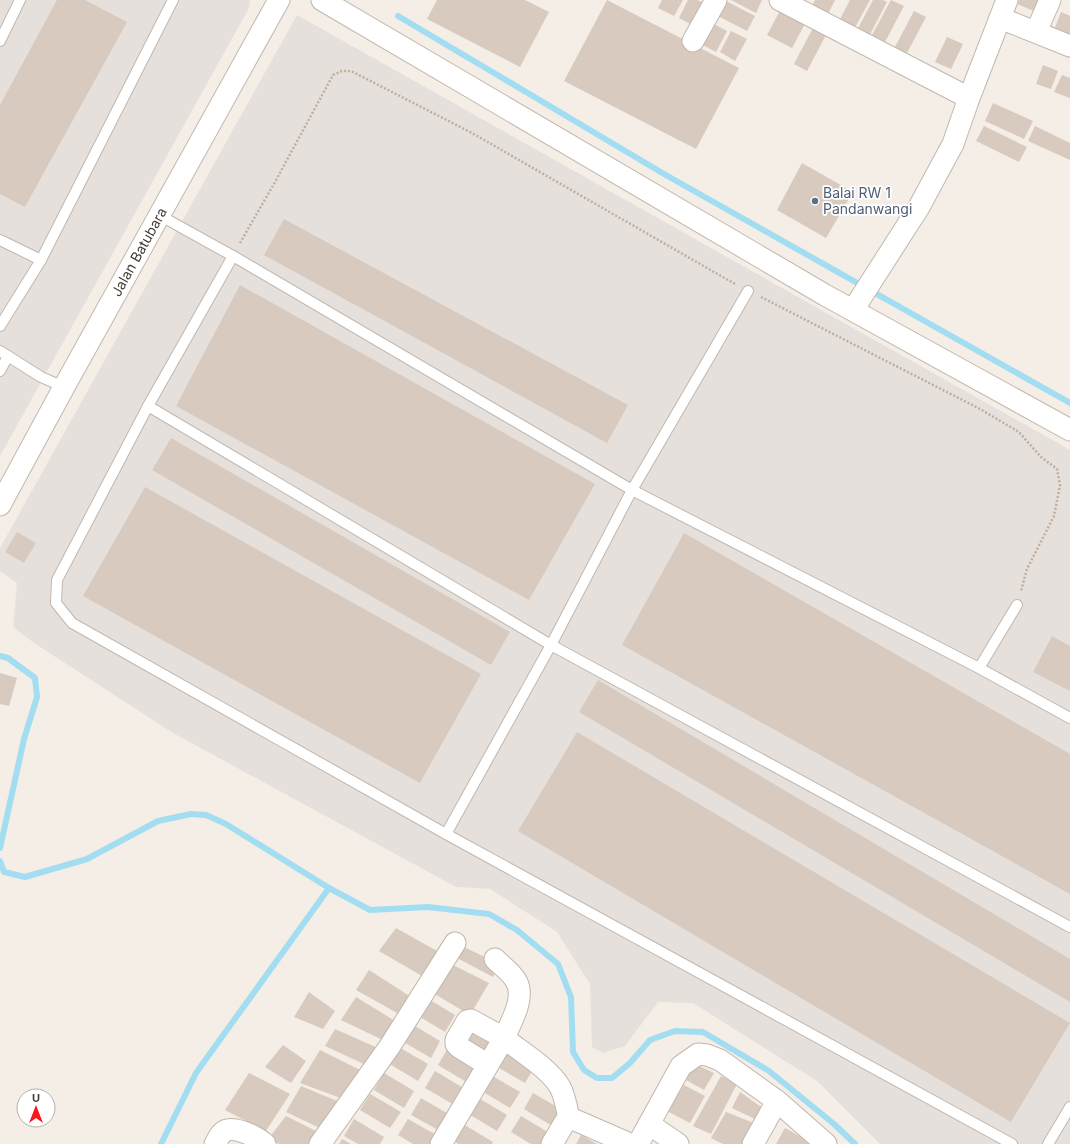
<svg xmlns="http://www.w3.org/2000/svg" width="1070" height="1144" viewBox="0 0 1070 1144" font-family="Inter,sans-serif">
<rect width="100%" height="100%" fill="#f4eee7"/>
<g fill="#e6e0dc">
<polygon points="0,0 250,0 249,8 0,456"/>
<polygon points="297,15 1070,450 1070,1144 880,1144 817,1081 693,1003 658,1002 625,1046 603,1053 592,1047 590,984 557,932 490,889 456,887 173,733 34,643 13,627 17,583 0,571 0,548"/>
</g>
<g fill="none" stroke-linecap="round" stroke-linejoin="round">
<g stroke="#a3ddf1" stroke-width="6">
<polyline points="398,16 664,174 1070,403"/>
<polyline points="0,656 8,658 35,678 37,697 24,739 0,848"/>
<polyline points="0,861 4,872 25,877 87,859 158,821 191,814 206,815 226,824 329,888 370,910 428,907 489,914 517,930 558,964 571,997 573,1052 584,1070 597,1078 612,1078 630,1063 650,1040 675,1031 703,1032 769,1071 834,1124 855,1144"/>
<polyline points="161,1144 196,1073 329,888"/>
</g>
</g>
<g fill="#d8cabf">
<polygon points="57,0 85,0 127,22 25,207 0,194 0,105"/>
<polygon points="437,0 525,0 549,12 520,67 427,19"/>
<polygon points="607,0 739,68 696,149 564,81"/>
<polygon points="662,0 683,0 674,16 658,8"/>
<polygon points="688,0 697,0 706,4 694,26 679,18"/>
<polygon points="724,0 755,16 747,31 714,14"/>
<polygon points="731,0 762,0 756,13"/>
<polygon points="815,0 835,0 826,18 810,10"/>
<polygon points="850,0 870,0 853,31 838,23"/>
<polygon points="873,0 883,0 887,2 868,38 856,32"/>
<polygon points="891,0 904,6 885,42 872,35"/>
<polygon points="1019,0 1039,0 1034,11 1017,4"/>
<polygon points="783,5 808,18 792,48 767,35"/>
<polygon points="914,11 926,17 907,53 895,47"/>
<polygon points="1061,12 1070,16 1070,36 1054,30"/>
<polygon points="712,23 727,31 716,52 701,44"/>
<polygon points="813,28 826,35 807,71 794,64"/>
<polygon points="731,31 747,39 735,61 720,52"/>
<polygon points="947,37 963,44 951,69 935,62"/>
<polygon points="1043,65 1058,71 1051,89 1036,84"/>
<polygon points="1062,75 1070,78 1070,98 1054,92"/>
<polygon points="993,103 1033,121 1024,139 985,121"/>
<polygon points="984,126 1027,147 1019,162 976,141"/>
<polygon points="1035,126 1070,143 1070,160 1028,141"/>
<polygon points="802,163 853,192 826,238 777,210"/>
<polygon points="284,219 628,405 607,443 264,255"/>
<polygon points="240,285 595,484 529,600 176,406"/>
<polygon points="171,438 510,632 491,665 152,470"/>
<polygon points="145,487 481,674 420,783 83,596"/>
<polygon points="17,532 36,543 24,563 5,552"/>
<polygon points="684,533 1070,754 1070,894 622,645"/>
<polygon points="1052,636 1070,646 1070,691 1033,672"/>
<polygon points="0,673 17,678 9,706 0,704"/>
<polygon points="598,680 1070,959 1070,1002 579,712"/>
<polygon points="577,732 1070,1023 1011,1122 518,831"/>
<polygon points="396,928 439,952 422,976 379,951"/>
<polygon points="464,947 499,964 493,977 457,958"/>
<polygon points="451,964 489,983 470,1015 433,993"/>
<polygon points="369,970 411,997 399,1014 356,990"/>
<polygon points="309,992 335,1011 323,1029 294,1017"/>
<polygon points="356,997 400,1024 389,1043 341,1020"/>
<polygon points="425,997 455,1015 445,1032 415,1014"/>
<polygon points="410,1023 440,1041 431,1058 400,1040"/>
<polygon points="335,1029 380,1049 368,1066 325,1046"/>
<polygon points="470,1030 493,1040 483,1057 463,1040"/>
<polygon points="283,1045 306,1061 291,1083 265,1067"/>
<polygon points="397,1046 428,1064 418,1081 388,1063"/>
<polygon points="448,1048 478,1066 468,1083 438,1065"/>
<polygon points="504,1048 535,1066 525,1083 494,1065"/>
<polygon points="320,1050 364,1072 346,1100 300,1083"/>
<polygon points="695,1064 714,1073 704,1090 686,1080"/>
<polygon points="435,1071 465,1089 456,1106 425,1088"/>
<polygon points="249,1073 290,1094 266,1131 225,1110"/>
<polygon points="384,1073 414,1091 404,1108 374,1090"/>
<polygon points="489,1074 520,1092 510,1108 480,1090"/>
<polygon points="721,1076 737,1084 711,1134 693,1126"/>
<polygon points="684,1085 705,1096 690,1123 667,1111"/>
<polygon points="301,1086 342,1103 324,1130 286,1112"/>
<polygon points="740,1092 767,1111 763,1123 732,1108"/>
<polygon points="533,1093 564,1111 554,1127 524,1109"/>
<polygon points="370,1094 401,1112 390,1128 360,1110"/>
<polygon points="477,1097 507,1115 497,1131 467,1113"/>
<polygon points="421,1098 452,1116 442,1132 411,1115"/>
<polygon points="726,1112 759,1125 749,1144 723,1144 711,1138"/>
<polygon points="286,1116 320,1133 311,1144 279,1144 269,1138"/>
<polygon points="521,1116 551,1134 545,1144 531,1144 511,1132"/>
<polygon points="354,1119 384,1137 380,1144 358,1144 344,1136"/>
<polygon points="408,1119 438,1136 434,1144 413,1144 398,1135"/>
<polygon points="463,1124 493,1142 492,1144 459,1144 453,1141"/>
<polygon points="785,1128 814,1144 776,1144"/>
<polygon points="581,1135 597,1144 576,1144"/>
<polygon points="342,1139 351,1144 339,1144"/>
</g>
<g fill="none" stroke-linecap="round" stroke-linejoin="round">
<defs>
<g id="service">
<polyline points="0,41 20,0"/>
<polyline points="159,215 233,256 632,490 979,668 1070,718"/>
<polyline points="0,240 41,260"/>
<polyline points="233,256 148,406 57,580 56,603 72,623 446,834 1012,1144"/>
<polyline points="0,326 41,260 173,0"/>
<polyline points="0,351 41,377 64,387"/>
<polyline points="0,371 8,356"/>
<polyline points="148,406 551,645 1070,927"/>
<polyline points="979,668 1017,605"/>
<polyline points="446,834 551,645 632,490 748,291"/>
<polyline points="1048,1144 1070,1107"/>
</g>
<g id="minor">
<polyline points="322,0 825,295 1070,430"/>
<polyline points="780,0 969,98"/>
<polyline points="1000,18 1070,46"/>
<polyline points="1036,32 1050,0"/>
<polyline points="693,41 716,0"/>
<polyline points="853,310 919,207 953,144 969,98 1007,0"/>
<polyline points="0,505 64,387 279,0"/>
<path d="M 488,1065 L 459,1047 L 456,1044 L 456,1040 L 467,1021 L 471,1020 L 504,1038 C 511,1022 527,996 515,979 C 510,972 502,966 495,959"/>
<polyline points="649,1124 678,1144"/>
<path d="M 215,1144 C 217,1141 219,1136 222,1133 C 231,1123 257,1137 265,1144"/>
<polyline points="320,1144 390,1046 455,943"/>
<path d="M 441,1144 L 504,1038 C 521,1052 549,1068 560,1087 C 565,1096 567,1109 569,1119"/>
<polyline points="552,1144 565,1122 569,1119 575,1120 630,1144"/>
<polyline points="638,1144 681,1066 698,1054 707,1055 720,1060 777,1101 826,1144"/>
<polyline points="753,1144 777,1101"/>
</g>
</defs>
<use href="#service" stroke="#c2b7ac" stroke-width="12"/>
<use href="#minor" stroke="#c2b7ac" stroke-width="23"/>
<g stroke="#c1ad9b" stroke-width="2.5" stroke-dasharray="2 2" stroke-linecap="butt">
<polyline points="240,243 275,182 333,75 342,71 351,71 472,133 735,284"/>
<polyline points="761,297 980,409 1019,432 1041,457 1057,469 1060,485 1054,516 1027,569 1021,591"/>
</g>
<use href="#service" stroke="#fff" stroke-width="10"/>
<use href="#minor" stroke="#fff" stroke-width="21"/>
</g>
<circle fill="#5c6f8a" stroke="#fff" stroke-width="1.5" cx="815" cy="201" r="4"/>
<g text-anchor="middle" stroke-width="3.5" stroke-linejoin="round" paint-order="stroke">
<g font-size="14" fill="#4e5e75" stroke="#fff" text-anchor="start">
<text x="823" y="198">Balai RW 1<tspan x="823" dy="16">Pandanwangi</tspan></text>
</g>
<g font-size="14" fill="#473d36" stroke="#fff">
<text transform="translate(139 252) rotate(-61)" y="5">Jalan Batubara</text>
</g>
</g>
<g transform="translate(36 1108)"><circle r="19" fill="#ffffff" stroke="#b5b1af"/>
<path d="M0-3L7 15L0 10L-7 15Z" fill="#fb1719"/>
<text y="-6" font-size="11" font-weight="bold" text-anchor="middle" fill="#473d36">U</text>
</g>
</svg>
